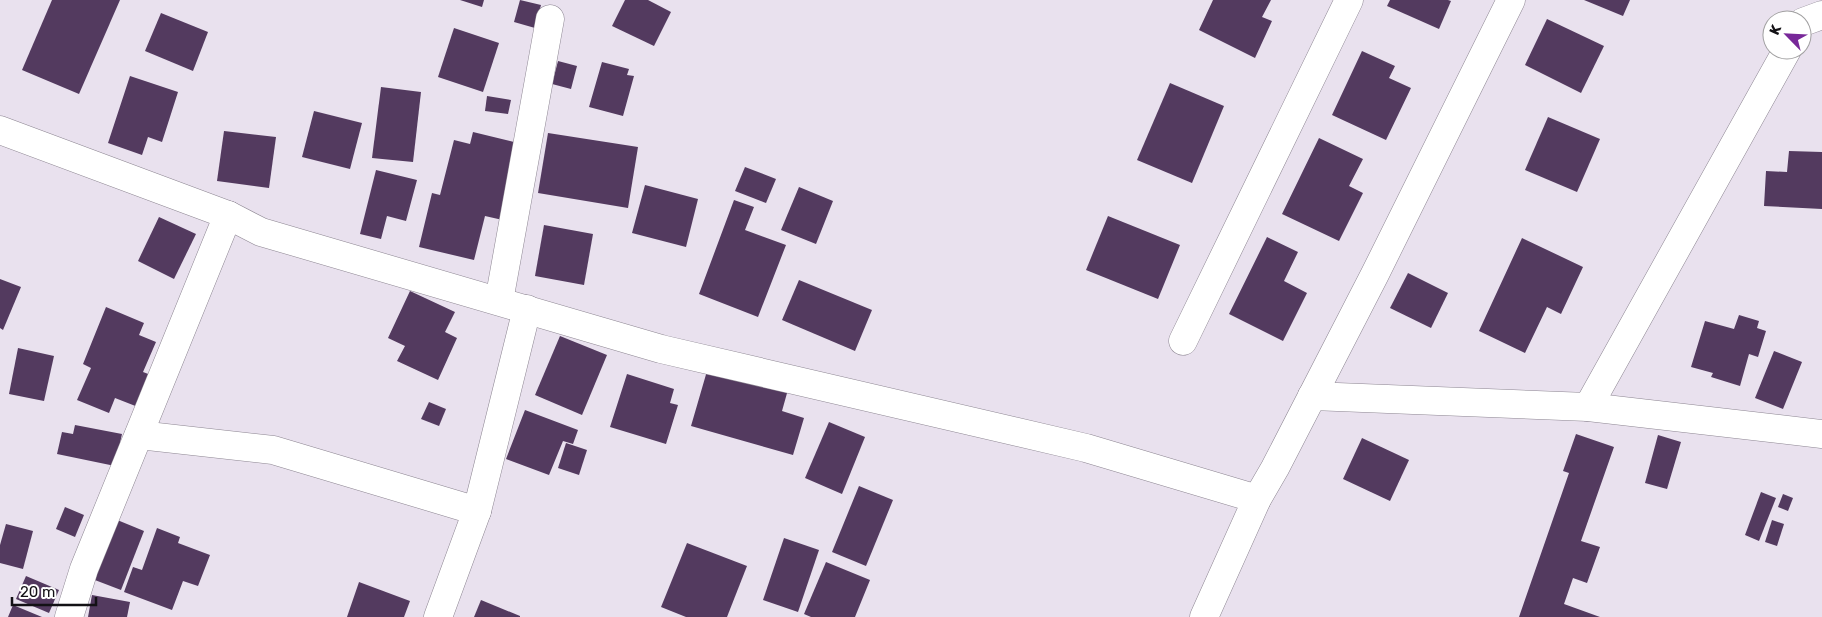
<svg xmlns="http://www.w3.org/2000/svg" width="1822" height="617" viewBox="0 0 1822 617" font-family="Rubik,sans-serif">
<rect width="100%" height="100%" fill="#e9e1ee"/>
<g fill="#533a5f">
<polygon points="52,0 120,0 79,94 22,70"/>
<polygon points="460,0 484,0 482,7"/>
<polygon points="520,0 541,5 535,28 514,22"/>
<polygon points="625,0 648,0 671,12 654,46 612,26"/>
<polygon points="1213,0 1271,0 1262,17 1272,21 1255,58 1199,30"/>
<polygon points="1390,0 1448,0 1451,1 1439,29 1387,6"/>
<polygon points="1584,0 1630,0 1623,16"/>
<polygon points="161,13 208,32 193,71 145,51"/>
<polygon points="1547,19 1604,46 1581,93 1525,65"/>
<polygon points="454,28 499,43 483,92 438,77"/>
<polygon points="1362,51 1395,66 1389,78 1411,88 1386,140 1332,115"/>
<polygon points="558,61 577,66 571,89 552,84"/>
<polygon points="602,62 629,69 627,75 634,76 623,116 589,107"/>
<polygon points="130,76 178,92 162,142 148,137 142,155 108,143"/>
<polygon points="1170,83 1224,106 1192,183 1137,160"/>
<polygon points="381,87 421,92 413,162 372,158"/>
<polygon points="487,96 511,100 508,114 485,111"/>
<polygon points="314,111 362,123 350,169 302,157"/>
<polygon points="1548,117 1600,139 1577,192 1525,170"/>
<polygon points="224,131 276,137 269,188 217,181"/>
<polygon points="473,132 526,145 507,221 485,216 474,260 419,247 432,193 440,195 454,140 470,144"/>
<polygon points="548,133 638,147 628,208 538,193"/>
<polygon points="1319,138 1363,159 1349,186 1363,193 1339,241 1282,214"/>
<polygon points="1789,151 1822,152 1822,209 1764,206 1766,171 1787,172"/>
<polygon points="745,167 776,179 766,203 735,191"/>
<polygon points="376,170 417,180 406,221 387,216 381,239 360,234"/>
<polygon points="645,185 698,199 686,247 632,233"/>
<polygon points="799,187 833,201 816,244 781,230"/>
<polygon points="734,200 754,207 745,230 786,245 758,317 699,294"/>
<polygon points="1108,216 1180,245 1158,299 1086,270"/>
<polygon points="159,217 196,234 174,279 138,261"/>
<polygon points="544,225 593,234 584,285 535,276"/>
<polygon points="1267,237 1298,252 1284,281 1307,293 1283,341 1229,314"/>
<polygon points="1522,238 1583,267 1561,314 1547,307 1525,353 1479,331"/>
<polygon points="1408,273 1448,293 1431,328 1390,308"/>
<polygon points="0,279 21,287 3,330 0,328"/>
<polygon points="799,280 872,310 855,351 782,320"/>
<polygon points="410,291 455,312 445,332 457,338 438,380 397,361 405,346 388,338"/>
<polygon points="106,307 144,323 139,335 156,342 143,372 151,375 138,407 115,398 109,413 77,400 91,368 83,364"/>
<polygon points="1739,315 1759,321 1757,328 1766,331 1758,357 1749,354 1740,386 1711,377 1713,373 1691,367 1705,321 1734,329"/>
<polygon points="560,336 607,355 582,415 535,395"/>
<polygon points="18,348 54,356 44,401 9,394"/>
<polygon points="1774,351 1802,362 1783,409 1755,398"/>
<polygon points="707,371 789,386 782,411 804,418 793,455 691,426"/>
<polygon points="627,374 674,389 670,403 678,405 666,444 610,427"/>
<polygon points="429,402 446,409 439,426 421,419"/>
<polygon points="525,410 578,430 573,444 563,441 549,475 506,459"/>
<polygon points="829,422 865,437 842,494 805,478"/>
<polygon points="75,425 122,434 115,466 57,454 62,432 73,434"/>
<polygon points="1576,434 1614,447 1581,541 1600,547 1587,583 1573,578 1564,604 1600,617 1519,617 1569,473 1563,471"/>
<polygon points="1658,435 1681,442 1667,489 1645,483"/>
<polygon points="1362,438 1409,460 1390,501 1343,479"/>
<polygon points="566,443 587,450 579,475 558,468"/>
<polygon points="859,486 893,500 866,566 832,552"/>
<polygon points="1761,492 1776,498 1759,541 1745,535"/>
<polygon points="1783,494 1793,498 1788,511 1778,507"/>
<polygon points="65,507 84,515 75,537 56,529"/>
<polygon points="110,517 144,531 121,590 87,577"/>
<polygon points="1772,520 1784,524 1777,546 1765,542"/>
<polygon points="6,524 33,531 23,569 0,563 0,545"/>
<polygon points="157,528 180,537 178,543 210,555 198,586 183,581 172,610 124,592 133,567 142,570"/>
<polygon points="784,538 819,550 798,612 763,600"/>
<polygon points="687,543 747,566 727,617 686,617 661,607"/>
<polygon points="826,562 870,580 855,617 811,617 804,614"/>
<polygon points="26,576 59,590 49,613 16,599"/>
<polygon points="359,582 410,601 404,617 347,617"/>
<polygon points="92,595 130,602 127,617 88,617"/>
<polygon points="481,600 520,616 520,617 474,617"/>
<polygon points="13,605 42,617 8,617"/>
</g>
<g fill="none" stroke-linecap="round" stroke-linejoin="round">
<defs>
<g id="minor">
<polyline points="1802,23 1803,22 1822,15"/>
<polyline points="0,130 228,215 261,232 661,349 1086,448 1257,499"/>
<polyline points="499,301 550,19"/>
<polyline points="1183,341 1349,0"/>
<polyline points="1312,396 1588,407 1822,434"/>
<polyline points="1588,407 1787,50"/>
<polyline points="139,435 273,450 477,511"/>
<polyline points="69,617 84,569 228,215"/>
<polyline points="438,617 477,511 527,309"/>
<polyline points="1204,617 1257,499 1275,468 1375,274 1511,0"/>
</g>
</defs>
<use href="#minor" stroke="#8d8692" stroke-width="29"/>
<use href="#minor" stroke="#fff" stroke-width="28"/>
</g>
<g transform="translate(1787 35) rotate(294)"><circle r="24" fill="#ffffff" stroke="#a1a0a1"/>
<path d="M0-4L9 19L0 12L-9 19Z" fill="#782899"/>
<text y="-8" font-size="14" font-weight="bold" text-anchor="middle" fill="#131115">K</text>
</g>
<path d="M12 597v8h84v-8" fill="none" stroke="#131115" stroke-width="2.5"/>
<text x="20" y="597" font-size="15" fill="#131115" stroke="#ffffff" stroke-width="4" paint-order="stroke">20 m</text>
</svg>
